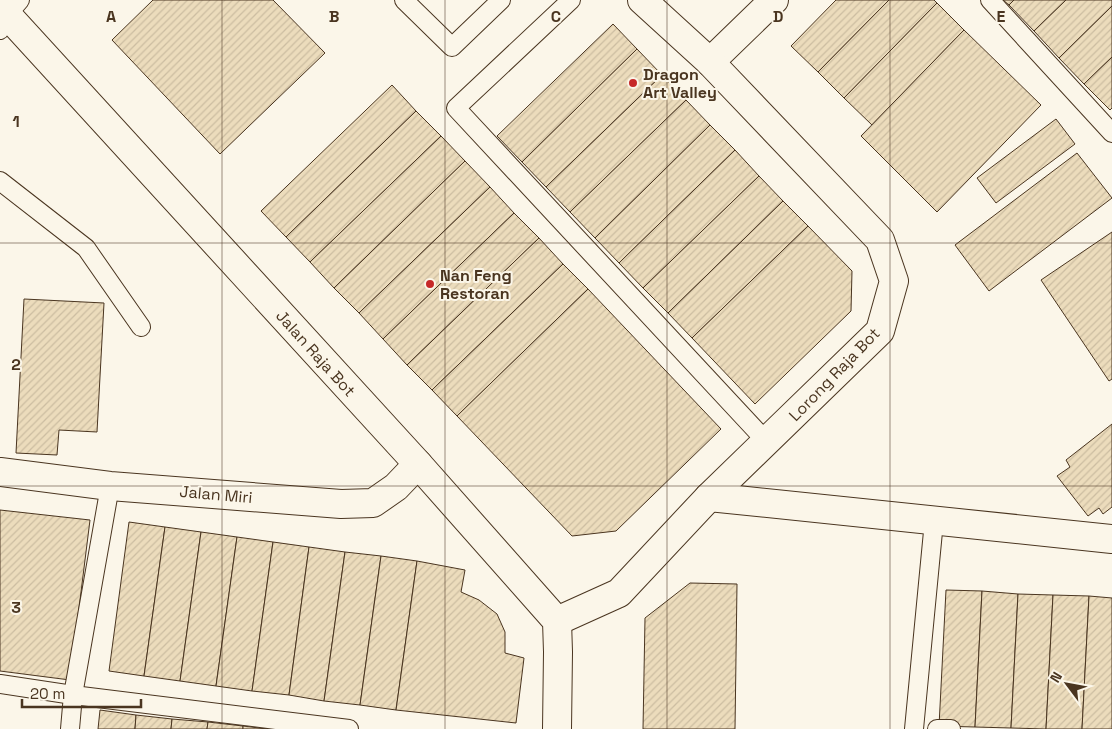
<svg xmlns="http://www.w3.org/2000/svg" width="1112" height="729" viewBox="0 0 1112 729" font-family="'Space Grotesk',sans-serif">
<defs>
<pattern id="building-hatch" width="6" height="6" patternUnits="userSpaceOnUse" patternTransform="scale(1.25)"><rect width="6" height="6" fill="#ecdcbc"/><path d="M-1 1l2-2M0 6l6-6M5 7l2-2" fill="none" stroke="#ccbda1"/></pattern>
</defs>
<rect width="100%" height="100%" fill="#fbf6e9"/>
<g fill="url(#building-hatch)" stroke="#4a3520">
<polygon points="153,0 273,0 325,53 220,154 112,40"/>
<polygon points="836,0 889,0 818,72 791,46"/>
<polygon points="889,0 934,0 937,3 844,98 818,72"/>
<polygon points="1003,0 1014,0 1009,5"/>
<polygon points="1014,0 1066,0 1034,31 1009,5"/>
<polygon points="1066,0 1112,0 1112,6 1059,58 1034,31"/>
<polygon points="937,3 964,30 872,125 844,98"/>
<polygon points="1112,6 1112,57 1084,84 1059,58"/>
<polygon points="613,24 637,49 522,162 497,136"/>
<polygon points="964,30 1041,105 937,212 861,136"/>
<polygon points="637,49 662,75 546,187 522,162"/>
<polygon points="1112,57 1112,108 1110,110 1084,84"/>
<polygon points="662,75 686,100 570,212 546,187"/>
<polygon points="392,85 416,111 286,237 261,211"/>
<polygon points="686,100 710,125 595,238 570,212"/>
<polygon points="416,111 441,136 310,262 286,237"/>
<polygon points="1056,119 1075,144 996,203 977,178"/>
<polygon points="710,125 735,150 619,263 595,238"/>
<polygon points="441,136 465,161 334,288 310,262"/>
<polygon points="735,150 759,176 643,288 619,263"/>
<polygon points="1077,153 1112,198 989,291 955,245"/>
<polygon points="465,161 490,187 359,313 334,288"/>
<polygon points="759,176 783,201 668,313 643,288"/>
<polygon points="490,187 514,213 383,339 359,313"/>
<polygon points="783,201 808,226 692,338 668,313"/>
<polygon points="514,213 539,238 407,365 383,339"/>
<polygon points="808,226 852,271 851,311 755,404 692,338"/>
<polygon points="1112,232 1112,379 1109,381 1041,280"/>
<polygon points="539,238 563,264 432,390 407,365"/>
<polygon points="563,264 588,289 457,416 432,390"/>
<polygon points="588,289 721,429 616,531 572,536 457,416"/>
<polygon points="24,299 104,303 97,432 59,430 57,455 16,453"/>
<polygon points="1112,424 1112,507 1103,514 1099,508 1088,516 1057,476 1070,467 1066,460"/>
<polygon points="0,510 90,520 70,680 0,671"/>
<polygon points="129,522 165,527 144,676 109,671"/>
<polygon points="165,527 201,532 180,681 144,676"/>
<polygon points="201,532 237,537 216,686 180,681"/>
<polygon points="237,537 273,542 252,691 216,686"/>
<polygon points="273,542 309,547 289,695 252,691"/>
<polygon points="309,547 345,552 324,701 289,695"/>
<polygon points="345,552 381,556 360,705 324,701"/>
<polygon points="381,556 417,561 396,710 360,705"/>
<polygon points="417,561 465,570 461,592 479,600 497,614 505,632 505,653 524,658 516,723 396,710"/>
<polygon points="690,583 737,584 735,729 643,729 645,618"/>
<polygon points="946,590 982,591 975,727 939,726"/>
<polygon points="982,591 1018,594 1011,728 975,727"/>
<polygon points="1018,594 1053,595 1046,729 1011,728"/>
<polygon points="1053,595 1089,596 1082,729 1046,729"/>
<polygon points="1089,596 1112,598 1112,729 1082,729"/>
<polygon points="100,710 136,715 135,729 98,729"/>
<polygon points="136,715 172,719 171,729 135,729"/>
<polygon points="172,719 208,722 207,729 171,729"/>
<polygon points="208,722 243,726 243,729 207,729"/>
<polygon points="243,726 267,729 243,729"/>
</g>
<g fill="none" stroke-linecap="round" stroke-linejoin="round">
<defs>
<g id="lane">
<polyline points="404,0 452,47 501,0"/>
<polyline points="571,0 456,108 766,441"/>
<polyline points="990,0 1112,133"/>
<polyline points="0,30 7,15 20,0"/>
<polyline points="0,181 86,248 141,327"/>
<polyline points="0,684 73,695 349,729"/>
<polyline points="70,729 73,695 110,486"/>
<polyline points="914,729 934,521"/>
<polyline points="937,729 951,729"/>
</g>
<g id="street">
<polyline points="710,62 774,0"/>
<polyline points="0,472 110,486 341,504 373,503 396,487 418,464"/>
<polyline points="709,497 1112,539"/>
<polyline points="557,621 619,593 709,497 880,331 894,281 880,240 710,62 642,0"/>
</g>
<polyline id="highway" points="0,7 418,464 557,621 558,652 557,729"/>
</defs>
<use href="#lane" stroke="#4a3520" stroke-width="20"/>
<use href="#street" stroke="#4a3520" stroke-width="30"/>
<use href="#highway" stroke="#4a3520" stroke-width="30"/>
<use href="#lane" stroke="#fbf6e9" stroke-width="18"/>
<use href="#street" stroke="#fbf6e9" stroke-width="28"/>
<use href="#highway" stroke="#fbf6e9" stroke-width="28"/>
</g>
<path fill="none" stroke="#4a3520" stroke-width="1" stroke-opacity="0.55" d="M 222,0 L 222,729M 445,0 L 445,729M 667,0 L 667,729M 890,0 L 890,729M 0,243 L 1112,243M 0,486 L 1112,486"/>
<g fill="#c62828" stroke="#fbf6e9" stroke-width="2">
<circle cx="633" cy="83" r="5"/>
<circle cx="430" cy="284" r="5"/>
</g>
<g text-anchor="middle" stroke-width="4" stroke-linejoin="round" paint-order="stroke">
<g font-size="16" font-weight="bold" fill="#4a3520" stroke="#fbf6e9" text-anchor="start">
<text x="643" y="80">Dragon<tspan x="643" dy="18">Art Valley</tspan></text>
<text x="440" y="281">Nan Feng<tspan x="440" dy="18">Restoran</tspan></text>
</g>
<g font-size="16" fill="#4a3520" stroke="#fbf6e9">
<text transform="translate(316 353) rotate(48)" y="6">Jalan Raja Bot</text>
<text transform="translate(834 374) rotate(-46)" y="6">Lorong Raja Bot</text>
<text transform="translate(216 494) rotate(5)" y="6">Jalan Miri</text>
</g>
</g>
<g font-size="16" text-anchor="middle" font-weight="bold" fill="#4a3520" stroke="#fbf6e9" stroke-width="4" stroke-linejoin="round" paint-order="stroke">
<text x="111" y="22">A</text>
<text x="334" y="22">B</text>
<text x="556" y="22">C</text>
<text x="778" y="22">D</text>
<text x="1001" y="22">E</text>
<text x="16" y="127">1</text>
<text x="16" y="370">2</text>
<text x="16" y="613">3</text>
</g>
<g transform="translate(1067 684) rotate(302)" stroke="#fbf6e9" stroke-width="4" paint-order="stroke">
<path d="M0-4L9 19L0 12L-9 19Z" fill="#4a3520"/>
<text y="-8" font-size="14" font-weight="bold" text-anchor="middle" fill="#4a3520">N</text>
</g>
<path d="M22 699v8h119v-8" fill="none" stroke="#4a3520" stroke-width="2.5"/>
<text x="30" y="699" font-size="15" fill="#4a3520" stroke="#fbf6e9" stroke-width="4" paint-order="stroke">20 m</text>
</svg>
